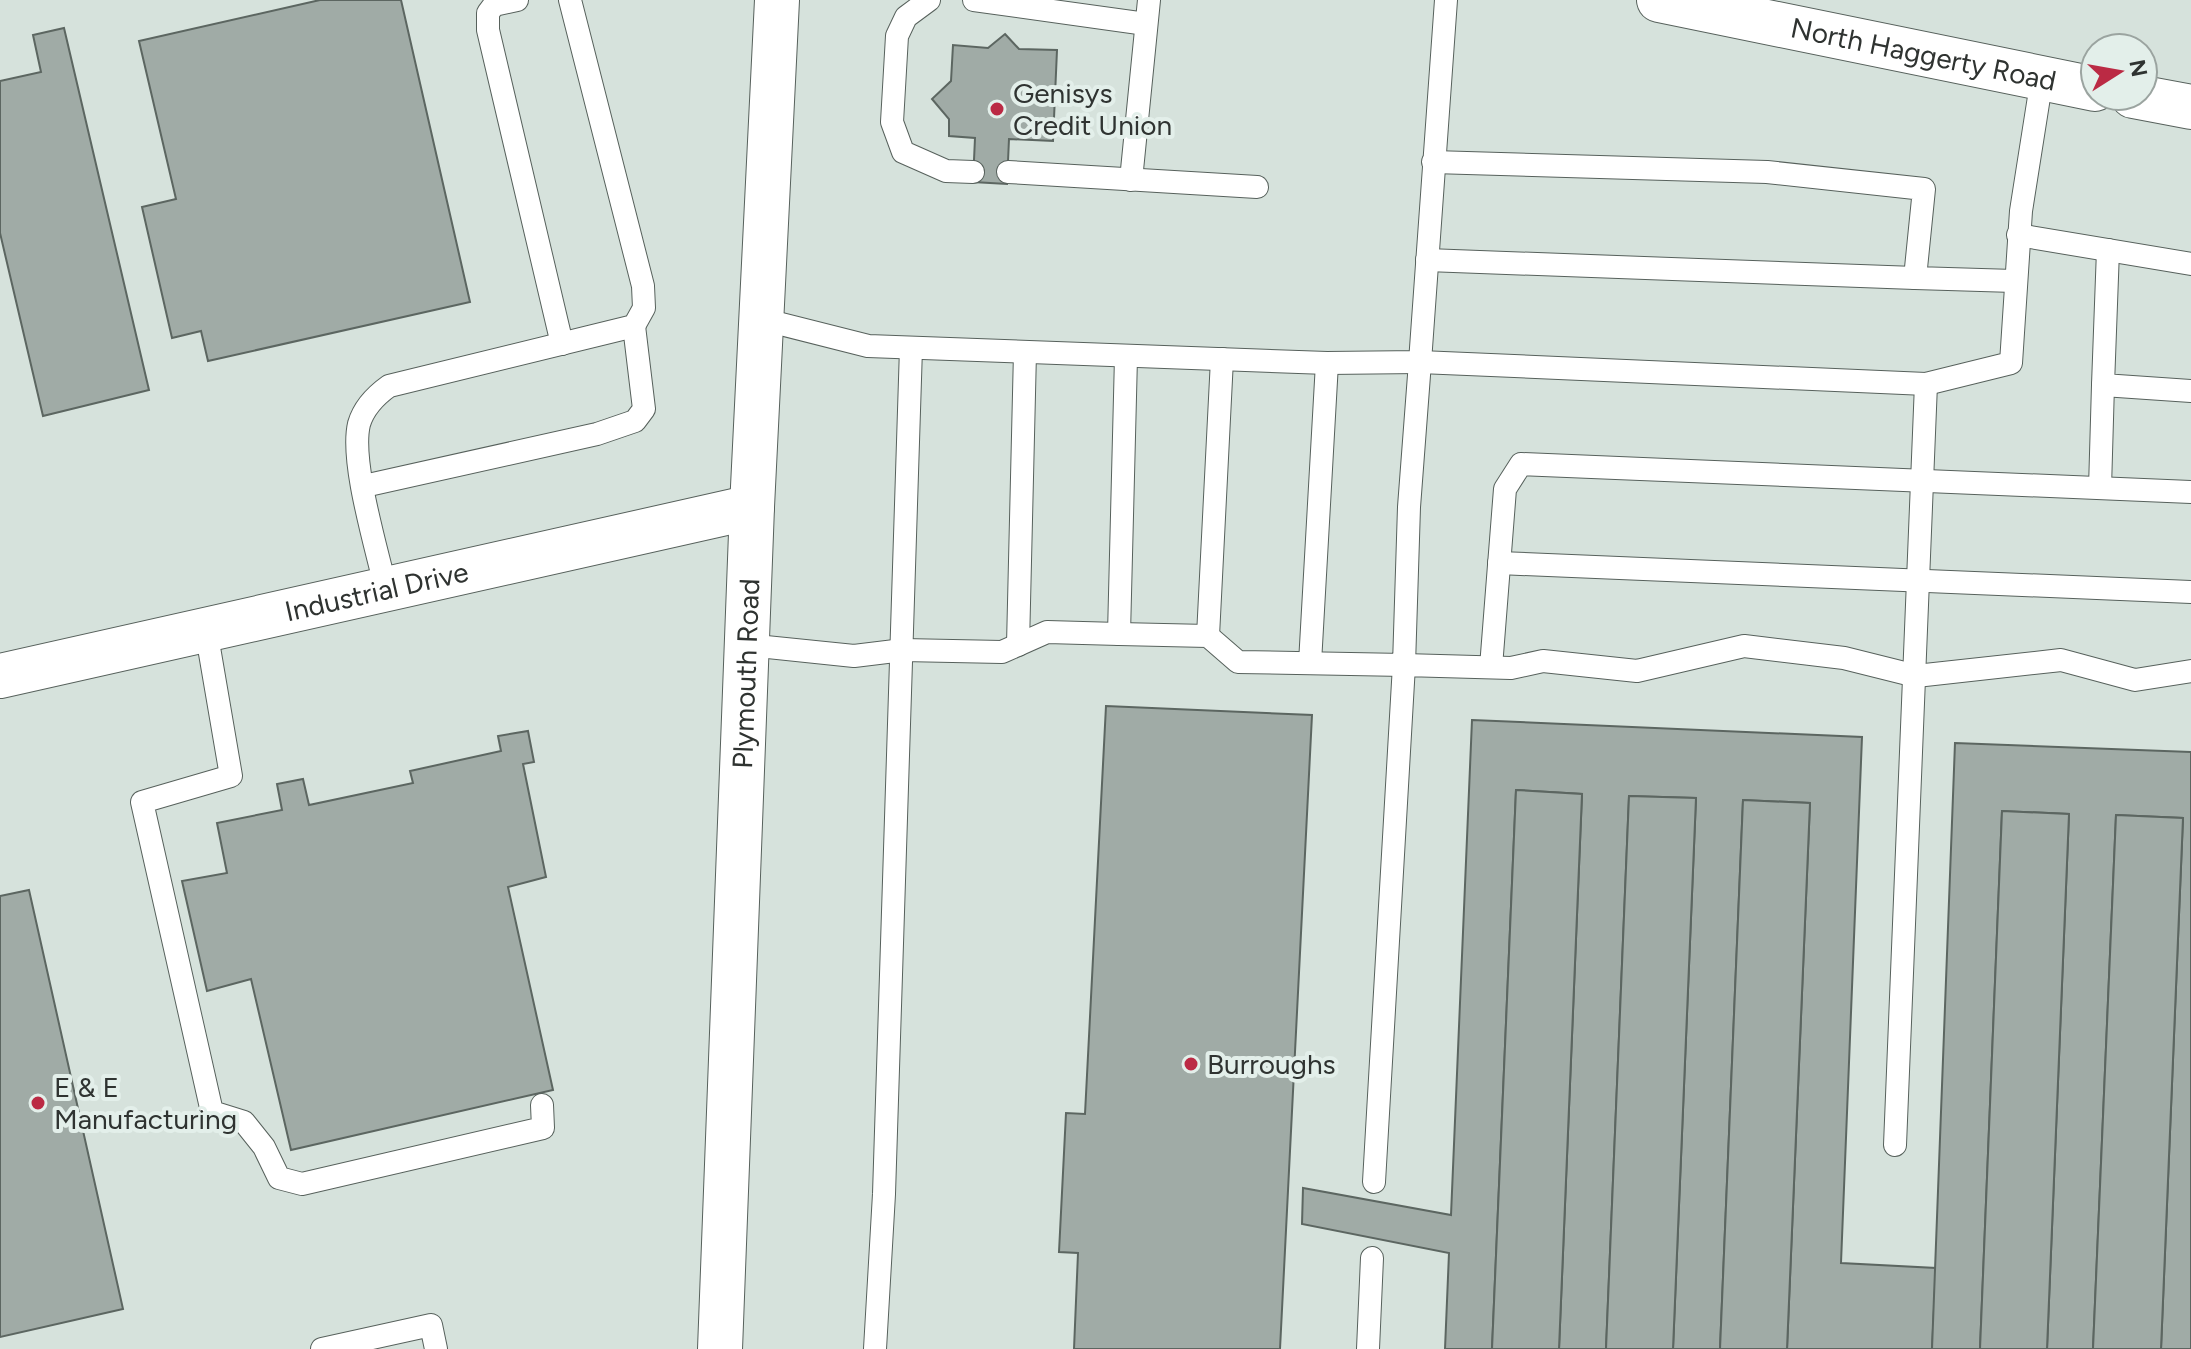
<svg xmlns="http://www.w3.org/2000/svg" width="2191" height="1349" viewBox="0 0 2191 1349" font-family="Figtree,sans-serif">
<rect width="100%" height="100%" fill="#d6e2dc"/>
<g fill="#a0aba6" stroke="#5c6661" stroke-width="2">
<polygon points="320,0 401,0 470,302 208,361 201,331 172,338 142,207 176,199 139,41"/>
<polygon points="64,28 149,390 43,416 0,233 0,81 41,72 33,35"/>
<polygon points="1005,34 1019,49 1057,50 1053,141 1009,139 1007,184 973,182 975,138 949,136 949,119 932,99 951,81 953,45 988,48"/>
<polygon points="1106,706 1312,715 1280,1349 1074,1349 1078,1253 1059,1252 1066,1113 1085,1114"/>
<polygon points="1472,720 1862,737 1841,1263 1936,1268 1932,1349 1787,1349 1810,803 1743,800 1720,1349 1673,1349 1696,798 1629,796 1606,1349 1559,1349 1582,794 1516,790 1492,1349 1445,1349 1449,1253 1302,1224 1303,1188 1451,1215"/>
<polygon points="528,731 534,762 523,764 546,877 508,887 553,1090 291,1150 251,979 207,991 182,881 227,873 217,823 282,810 277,784 303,779 309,805 413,783 410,771 501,751 498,736"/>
<polygon points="1955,743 2191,752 2191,1349 2161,1349 2183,818 2116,815 2093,1349 2047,1349 2069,814 2002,811 1980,1349 1932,1349"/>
<polygon points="1516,790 1582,794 1559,1349 1492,1349"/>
<polygon points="1629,796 1696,798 1673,1349 1606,1349"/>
<polygon points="1743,800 1810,803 1787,1349 1720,1349"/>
<polygon points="2002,811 2069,814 2047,1349 1980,1349"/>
<polygon points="2116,815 2183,818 2161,1349 2093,1349"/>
<polygon points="29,890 123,1309 0,1337 0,896"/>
</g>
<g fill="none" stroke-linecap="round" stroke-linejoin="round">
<defs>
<g id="lane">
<polyline points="517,0 494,5 488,13 488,30 562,344"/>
<polyline points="929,0 906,17 897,36 892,122 903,152 946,171 973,172"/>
<polyline points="974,0 1146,24"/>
<polyline points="1433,162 1767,172 1924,189 1915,278 2014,281"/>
<polyline points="1008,172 1257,187"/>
<polyline points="1131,180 1149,0"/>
<polyline points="2018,235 2191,264"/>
<polyline points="2108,250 2103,385 2191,391"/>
<polyline points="1427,260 1915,278"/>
<polyline points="761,319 868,346 1327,363 1420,362 1446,0"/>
<polyline points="364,486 597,434 635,421 644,409 634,326"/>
<polyline points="2100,488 2103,385"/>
<polyline points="1499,563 2191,592"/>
<path d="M 386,590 C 377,549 350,462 359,424 C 364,407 375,396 389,386 L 634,326 L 644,308 L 643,286 L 570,0"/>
<polyline points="206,630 231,776 142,802 212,1112 244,1122 264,1147 279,1178 302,1184 543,1128 542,1105"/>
<polyline points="1119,634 1126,357"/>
<polyline points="1208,636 1222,359"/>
<polyline points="747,645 854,656 903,650 1002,652 1047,632 1119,634 1208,636 1238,662 1404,665 1409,507 1420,362 1926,384 2011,363 2021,211 2042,78"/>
<polyline points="1018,645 1025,352"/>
<polyline points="1310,663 1327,363"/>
<polyline points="1491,667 1505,489 1521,464 2191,492"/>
<polyline points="1895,1145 1926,384"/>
<polyline points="1374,1182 1404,665 1511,668 1543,661 1637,671 1744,646 1844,658 1916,676 2061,660 2135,680 2191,671"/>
<polyline points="322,1349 431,1325 436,1349"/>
<polyline points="875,1349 884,1194 911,348"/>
<polyline points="1368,1349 1372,1258"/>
</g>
<g id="street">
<path id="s1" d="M 0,676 L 752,507"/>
</g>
<g id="secondary">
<path id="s2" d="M 1659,0 L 2095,89"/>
<polyline points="2133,96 2191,107"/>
<path id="s3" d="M 720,1349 L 752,507 L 777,0"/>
</g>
</defs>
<use href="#lane" stroke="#57615c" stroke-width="24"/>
<use href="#street" stroke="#57615c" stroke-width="46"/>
<use href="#secondary" stroke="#57615c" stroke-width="46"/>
<use href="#lane" stroke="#fff" stroke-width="22"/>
<use href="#street" stroke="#fff" stroke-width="44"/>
<use href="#secondary" stroke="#fff" stroke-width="44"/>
</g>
<g fill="#bb2a44" stroke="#e3efea" stroke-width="3">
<circle cx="997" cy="109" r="8"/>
<circle cx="1191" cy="1064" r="8"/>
<circle cx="38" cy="1103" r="8"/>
</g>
<g text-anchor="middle" stroke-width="8" stroke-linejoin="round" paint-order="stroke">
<g font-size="28" fill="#2f3331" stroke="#e3efea">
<text dy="10" stroke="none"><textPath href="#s2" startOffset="270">North Haggerty Road</textPath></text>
<text dy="10" stroke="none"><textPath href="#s1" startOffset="386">Industrial Drive</textPath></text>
<text dy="10" stroke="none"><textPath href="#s3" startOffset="676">Plymouth Road</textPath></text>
</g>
<g font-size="28" fill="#2f3331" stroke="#e3efea" text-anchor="start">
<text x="1013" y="103">Genisys<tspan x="1013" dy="32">Credit Union</tspan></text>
<text x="1207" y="1074">Burroughs</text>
<text x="54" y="1097">E &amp; E<tspan x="54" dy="32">Manufacturing</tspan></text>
</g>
</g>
<g transform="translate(2119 72) rotate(79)"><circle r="38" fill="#e3efea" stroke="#9ba4a0" stroke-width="2"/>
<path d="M0-6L14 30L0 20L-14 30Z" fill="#bb2a44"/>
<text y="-12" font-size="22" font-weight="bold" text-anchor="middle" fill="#2f3331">N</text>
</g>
</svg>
